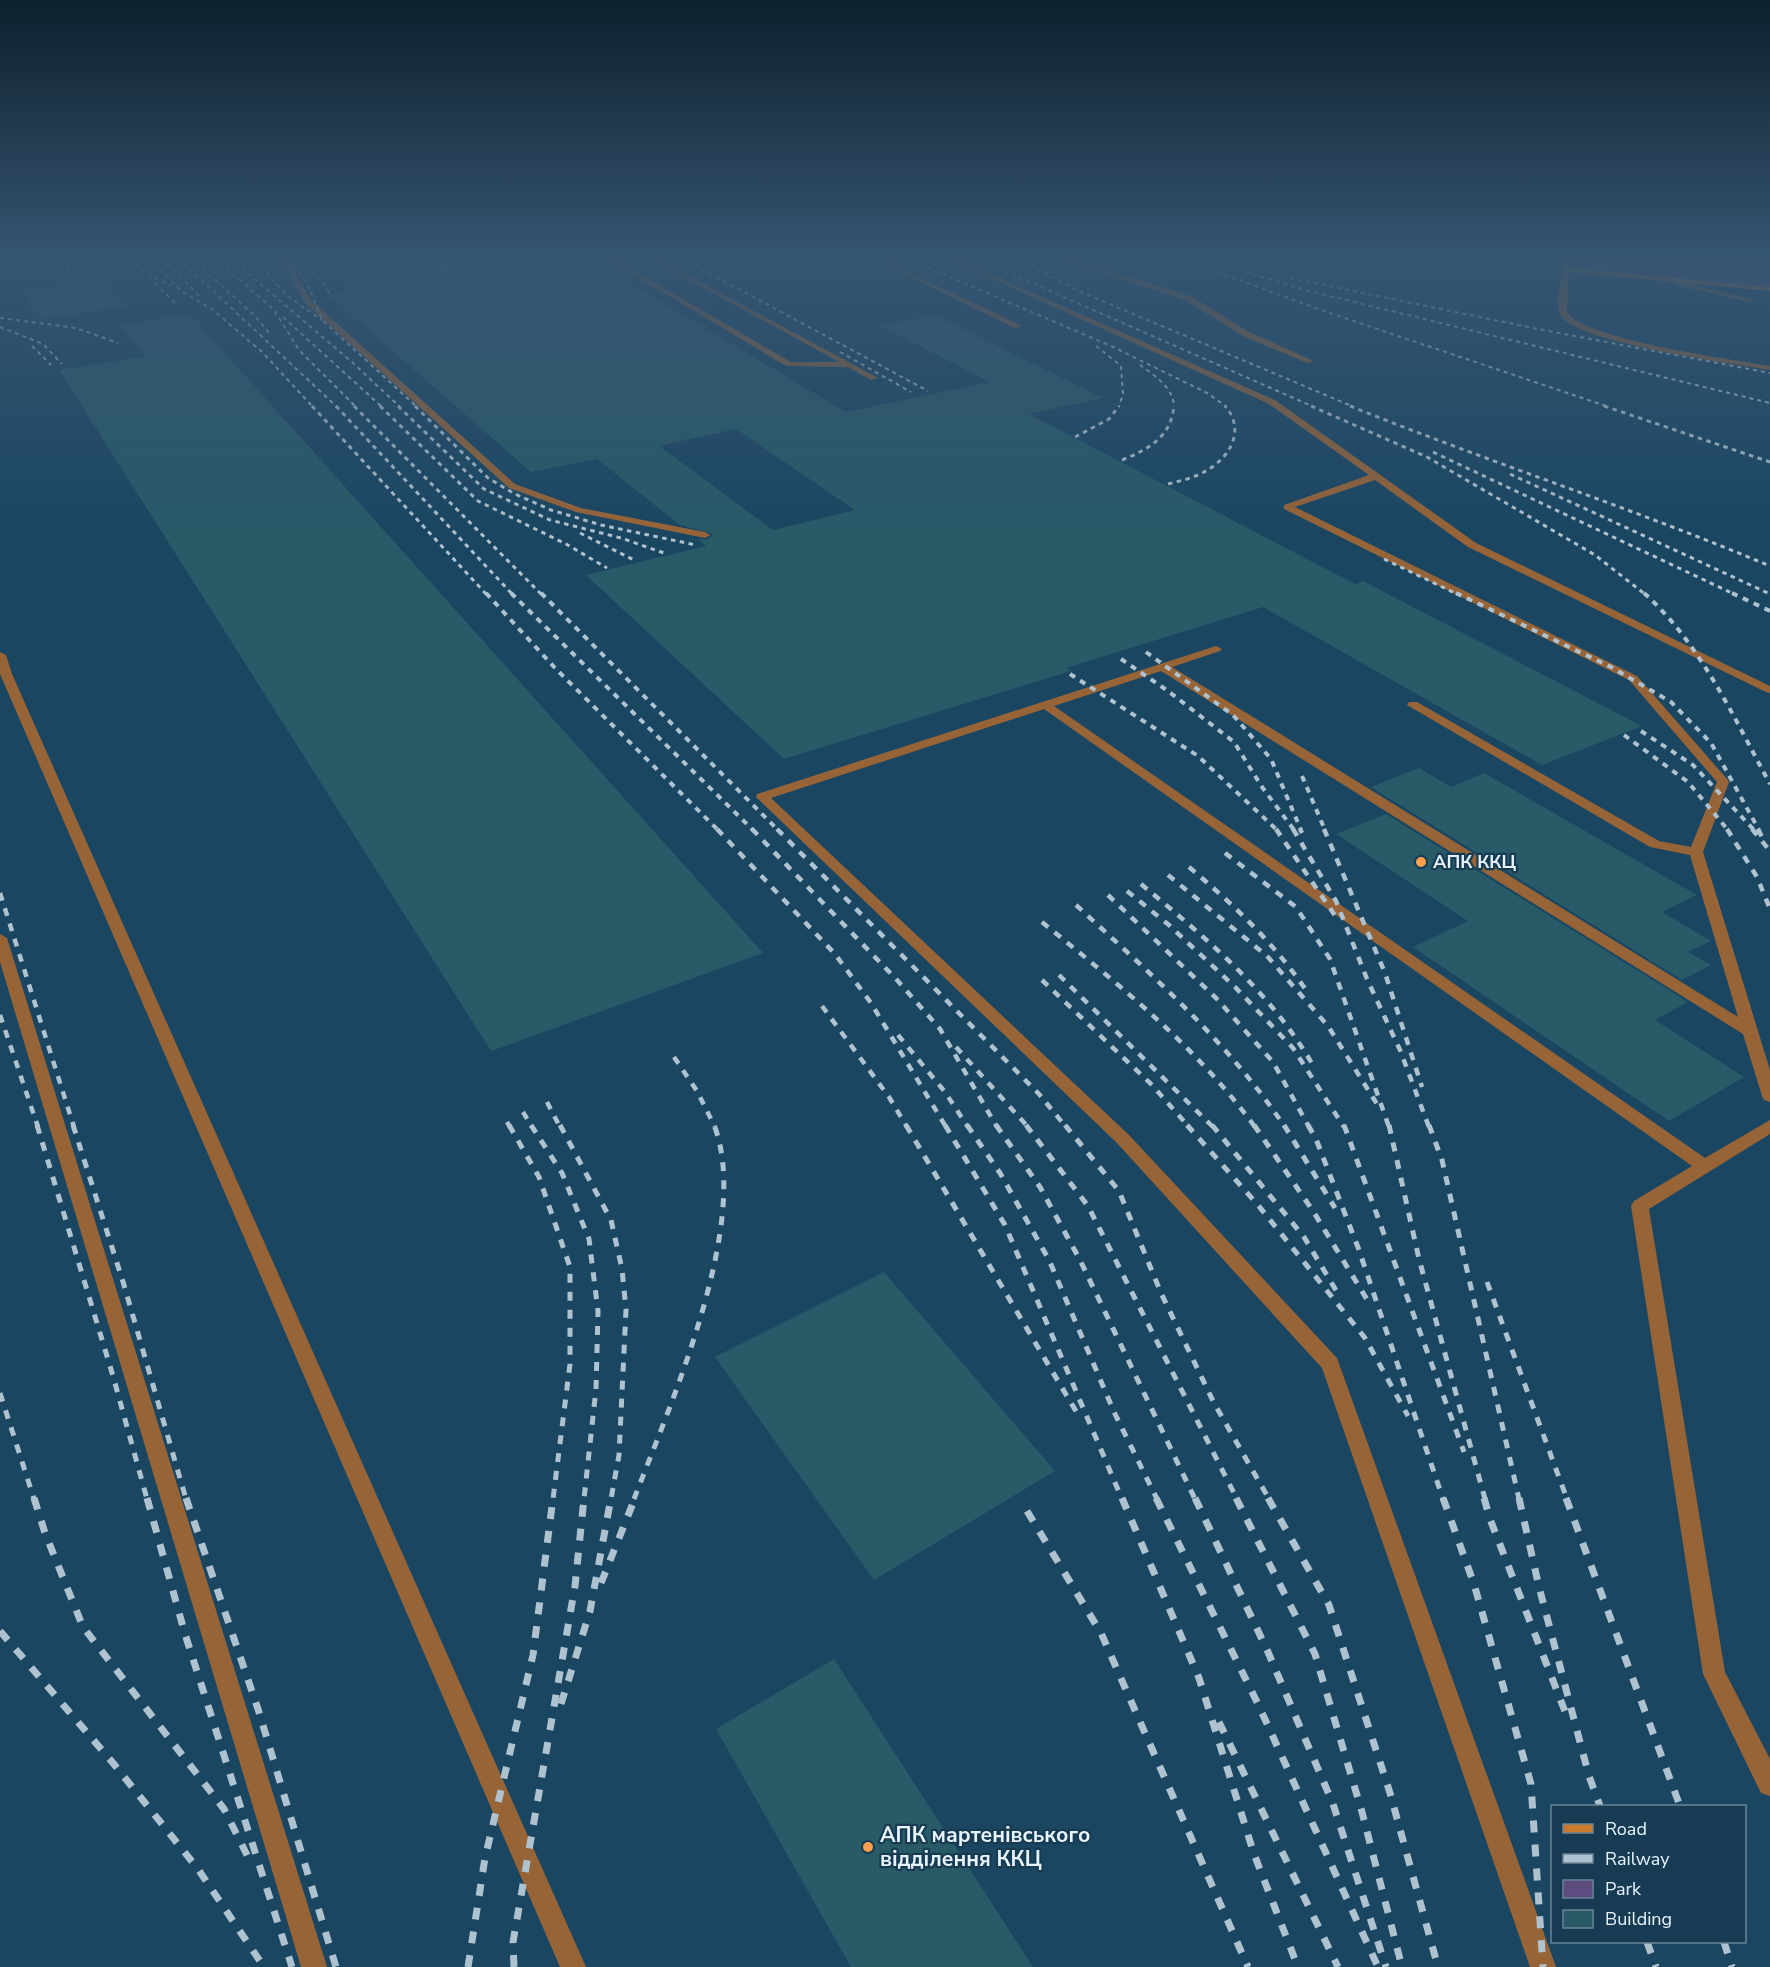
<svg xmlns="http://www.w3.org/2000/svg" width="1770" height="1967" viewBox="0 0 1770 1967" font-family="'Nunito Sans',sans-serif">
<rect width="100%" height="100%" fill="#173b52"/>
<path fill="#1a4662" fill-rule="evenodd" d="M 0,258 L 1560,258 L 1560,270 L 1770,290 L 1770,1967 L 0,1967 ZM 1552,1806 L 1744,1806 L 1744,1942 L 1552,1942 Z"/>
<polygon fill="#5e4b7f" points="1560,258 1770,258 1770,290 1560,270"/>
<g fill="#295a68" fill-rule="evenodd">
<path d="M 320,258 L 587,258 L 846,412 L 989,382 L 880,325 L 935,315 L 1103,398 L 1029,414 L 1355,584 L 1363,581 L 1642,726 L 1542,765 L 1263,607 L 1066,668 L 1071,671 L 784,759 L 586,575 L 706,546 L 698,539 L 706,540 L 712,536 L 711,533 L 680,525 L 597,459 L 531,472 L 327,294 L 351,291 L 325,269 L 332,268 ZM 736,429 L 855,510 L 773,530 L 659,446 Z"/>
<polygon points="103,279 126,306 41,319 21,291"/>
<polygon points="190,314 763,953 491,1051 59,370 145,356 121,325"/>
<polygon points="1419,768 1451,787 1484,773 1697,895 1662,912 1711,941 1688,952 1711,965 1682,980 1371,787"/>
<polygon points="1386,814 1688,1002 1655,1020 1744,1077 1669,1121 1413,947 1468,921 1336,834"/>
<polygon points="884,1272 1055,1471 874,1580 715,1357"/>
<polygon points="834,1659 1033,1967 851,1967 716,1729"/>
</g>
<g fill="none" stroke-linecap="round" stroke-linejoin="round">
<g fill="#976438" fill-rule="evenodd">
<polygon points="281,258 287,258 311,300 515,484 581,508 705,532 710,535 705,538 576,512 509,488 305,303"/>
<polygon points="605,258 612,258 791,362 839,362 649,258 656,258 878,378 871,380 848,367 786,366"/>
<polygon points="891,258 897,258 896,264 902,269 1022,326 1015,328 898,271 890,265"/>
<polygon points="946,258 954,258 1275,400 1476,543 1770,686 1770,693 1766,692 1468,547 1375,480 1295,507 1637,676 1727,779 1729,782 1703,852 1770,1070 1770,1102 1764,1100 1762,1096 1743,1034 1161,671 1054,706 1705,1158 1770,1120 1770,1134 1649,1209 1725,1672 1770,1759 1770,1796 1761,1793 1703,1674 1631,1206 1634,1201 1692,1166 1044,709 771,798 1129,1135 1337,1358 1556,1967 1530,1967 1322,1368 1117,1143 756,797 757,794 1216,646 1222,649 1220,651 1172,667 1738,1017 1690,855 1650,847 1407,705 1409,702 1417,702 1659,841 1691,847 1717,782 1629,680 1284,509 1284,505 1369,475 1269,404"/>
<polygon points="1058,258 1067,258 1191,296 1249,332 1314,361 1307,363 1243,336 1185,300"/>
<path d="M 1566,268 L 1569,270 L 1567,311 C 1578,339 1737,360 1770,366 L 1770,370 C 1734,364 1578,343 1561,316 C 1554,304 1561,283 1563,270 Z"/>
<polygon points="1673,278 1685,283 1753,300 1749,302 1681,286 1671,281"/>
<polygon points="0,652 6,655 12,674 586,1967 560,1967 0,674"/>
<polygon points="0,934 7,938 327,1967 301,1967 0,962"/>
</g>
<polygon fill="#cc7a2c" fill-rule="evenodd" points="1564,258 1570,258 1570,268 1770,287 1770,291 1566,272 1563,270"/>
<g stroke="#afc2cf" stroke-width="2" stroke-dasharray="4 4" stroke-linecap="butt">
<polyline points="55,258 74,275"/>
<polyline points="72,258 87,272"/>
<polyline points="130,258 144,272 171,286"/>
<polyline points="149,258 181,291 213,310 262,352 313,407"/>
<polyline points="163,258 200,297"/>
<polyline points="178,258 337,407"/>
<polyline points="191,258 255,316 271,335"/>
<polyline points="215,258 274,310 299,350 356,407"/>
<polyline points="230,258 353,363 400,407"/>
<path d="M 259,258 C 274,289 294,301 322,320"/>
<polyline points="290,258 308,285 322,320 417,407"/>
<polyline points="302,258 330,293"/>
<polyline points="434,258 445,272"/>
<polyline points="681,258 928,391"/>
<polyline points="905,258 1109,345 1207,393 1227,407"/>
<polyline points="975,258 1314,407"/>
<polyline points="1016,258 1081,292 1354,407"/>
<polyline points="1179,258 1318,309 1609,407"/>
<polyline points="1210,258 1231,264"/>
<polyline points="1222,265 1305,290 1770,403"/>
<polyline points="1290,278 1543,330 1770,373"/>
<polyline points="155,283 177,305"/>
<polyline points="283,317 382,407"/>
<polyline points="0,318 76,328 118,343"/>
<polyline points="0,327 43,344 62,364"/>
<polyline points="32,346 51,365"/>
<polyline points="1096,346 1121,366 1123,394 1119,407"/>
<polyline points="840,352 911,392"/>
<path d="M 1140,365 C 1154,375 1174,388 1174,407"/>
</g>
<g stroke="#afc2cf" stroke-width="3" stroke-dasharray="4.5 4.5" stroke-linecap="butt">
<polyline points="312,406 487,595"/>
<polyline points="336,406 513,595"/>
<polyline points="354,406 542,595"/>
<polyline points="380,406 478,501 566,544 607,568"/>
<polyline points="398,406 484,489 550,520 621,538 664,553"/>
<polyline points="415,406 488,478 515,494 551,510 601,525 696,545"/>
<polyline points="1311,406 1427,457 1595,555 1646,595"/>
<path d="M 1350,406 C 1489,462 1632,508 1770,566"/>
<polyline points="1604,406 1770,462"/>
<polyline points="1075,437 1109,419 1119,406"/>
<polyline points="1433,452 1736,595"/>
<path d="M 1122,460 C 1149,449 1171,437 1174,406"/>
<polyline points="1510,474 1770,594"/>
<path d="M 1168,484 C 1179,481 1190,479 1200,474 C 1227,462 1248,432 1225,406"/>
<polyline points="580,533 636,561"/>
<polyline points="1384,559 1459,595"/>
</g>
<g stroke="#afc2cf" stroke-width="4" stroke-dasharray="6 6" stroke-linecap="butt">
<polyline points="486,593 555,668 718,830"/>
<polyline points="511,593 753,830"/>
<polyline points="541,593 778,830"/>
<polyline points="1456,593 1611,667 1671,702 1711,743 1759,830"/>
<path d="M 1644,593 C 1701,644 1734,718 1770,784"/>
<polyline points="1732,593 1770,611"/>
<polyline points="1146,652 1233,715 1271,759 1301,830"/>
<polyline points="1121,659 1168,691 1234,742 1262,787 1294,830"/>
<polyline points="1070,674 1198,756 1277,830"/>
<polyline points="1641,731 1693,765 1754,830"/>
<polyline points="1624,735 1688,782 1728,830"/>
<polyline points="1302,776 1325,830"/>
</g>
<g stroke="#afc2cf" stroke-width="4.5" stroke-dasharray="8 8" stroke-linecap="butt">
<polyline points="717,829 835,954 871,1003 946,1127"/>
<polyline points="752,829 897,980 940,1029 997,1127"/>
<polyline points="777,829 1039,1094 1066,1127"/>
<polyline points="1276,829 1338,920"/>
<polyline points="1293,829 1336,901 1367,979 1400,1050 1429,1127"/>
<polyline points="1300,829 1302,833"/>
<polyline points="1324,829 1385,973 1422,1087"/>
<polyline points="1727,829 1757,877 1770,909"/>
<polyline points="1752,829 1770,851"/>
<polyline points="1758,829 1765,843"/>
<polyline points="1225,853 1296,907 1330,959 1389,1127"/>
<path d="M 1189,867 C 1234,905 1275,944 1308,993"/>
<polyline points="1168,875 1267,956 1328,1026 1377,1104"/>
<path d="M 1141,884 C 1207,939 1271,992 1314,1067"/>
<polyline points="1127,891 1169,925 1235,987 1293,1048 1344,1127"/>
<polyline points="0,893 74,1127"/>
<polyline points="1108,895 1216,998 1273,1062 1309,1127"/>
<path d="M 1076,905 C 1152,975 1227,1041 1285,1127"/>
<path d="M 1042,922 C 1120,986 1194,1044 1255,1127"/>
<polyline points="1059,975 1213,1127"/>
<polyline points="1042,980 1152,1085 1189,1127"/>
<polyline points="822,1006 889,1097 907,1127"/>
<polyline points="0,1015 38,1127"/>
<polyline points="898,1035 945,1092 968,1127"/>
<polyline points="956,1047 1028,1127"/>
<polyline points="674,1057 697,1091 715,1127"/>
<polyline points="547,1102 560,1127"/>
<polyline points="523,1112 532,1127"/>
<polyline points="507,1122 510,1127"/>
</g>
<g stroke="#afc2cf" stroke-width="5" stroke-dasharray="9 9" stroke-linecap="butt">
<polyline points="37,1125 113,1376 147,1499"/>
<polyline points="73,1125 124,1285 186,1499"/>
<polyline points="509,1125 539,1177 570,1267 570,1364 553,1499"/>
<polyline points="531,1125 562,1173 589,1239 598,1311 596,1389 584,1499"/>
<polyline points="560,1125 611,1220 622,1269 626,1310 619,1455 611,1499"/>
<polyline points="906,1125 1077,1413"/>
<polyline points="945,1125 1005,1225 1122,1499"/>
<polyline points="967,1125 1000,1173 1049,1260 1115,1414 1157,1499"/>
<polyline points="996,1125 1040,1187 1080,1260 1195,1499"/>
<polyline points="1026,1125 1088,1206 1237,1499"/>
<polyline points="1065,1125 1119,1191 1161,1293 1214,1403 1269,1499"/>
<polyline points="1187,1125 1258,1205 1365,1338 1408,1416"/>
<polyline points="1212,1125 1304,1237 1340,1297"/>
<polyline points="1254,1125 1313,1211 1371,1306"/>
<polyline points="1284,1125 1335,1208"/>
<polyline points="1308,1125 1316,1139 1359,1250 1443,1499"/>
<polyline points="1344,1125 1464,1452"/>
<polyline points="1389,1125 1419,1259 1485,1499"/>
<polyline points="1429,1125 1442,1160 1519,1499"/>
<polyline points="1487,1282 1567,1499"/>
<polyline points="0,1393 34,1499"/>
<path d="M 634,1499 C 670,1405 752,1222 714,1125"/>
</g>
<g stroke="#afc2cf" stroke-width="7" stroke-dasharray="12 12" stroke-linecap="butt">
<polyline points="34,1498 45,1533 83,1627 224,1809 252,1865"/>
<polyline points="147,1498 185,1634 292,1967"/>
<polyline points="186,1498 258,1709 336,1967"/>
<polyline points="1122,1498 1199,1678 1254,1854 1298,1967"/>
<polyline points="1156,1498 1258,1704 1378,1967"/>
<polyline points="1195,1498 1268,1652 1333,1804 1386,1967"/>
<polyline points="1236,1498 1315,1654 1362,1812 1402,1967"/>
<polyline points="1268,1498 1329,1605 1390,1793 1438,1967"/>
<polyline points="1443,1498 1474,1584 1531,1784 1543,1967"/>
<polyline points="1484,1498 1490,1519 1566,1714"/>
<polyline points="1519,1498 1539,1587 1589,1776 1600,1806"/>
<polyline points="1566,1498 1680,1806"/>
<polyline points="1027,1511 1101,1633 1248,1967"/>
<polyline points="601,1583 635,1498"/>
<polyline points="0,1631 113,1763 198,1869 264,1967"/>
<polyline points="561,1704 590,1611 611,1498"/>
<polyline points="1219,1722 1338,1967"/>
<polyline points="1647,1942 1656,1967"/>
<polyline points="1724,1942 1732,1967"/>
<polyline points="468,1967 485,1858 533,1655 553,1498"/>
<polyline points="514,1967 513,1942 575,1586 584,1498"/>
</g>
</g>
<linearGradient id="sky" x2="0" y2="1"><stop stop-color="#0d202d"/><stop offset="0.48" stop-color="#365571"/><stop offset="1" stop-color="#365571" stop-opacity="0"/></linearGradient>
<rect width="1770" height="533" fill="url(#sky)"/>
<g fill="#fa9f4e" stroke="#173b52" stroke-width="2">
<circle cx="1421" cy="862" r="6"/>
<circle cx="868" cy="1847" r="6"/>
</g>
<g text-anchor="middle" stroke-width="4.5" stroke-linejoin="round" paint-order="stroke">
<g font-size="18" font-weight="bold" fill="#e8f4fd" stroke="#173b52" text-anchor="start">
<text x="1433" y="868">АПК ККЦ</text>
</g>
<g font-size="21" font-weight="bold" fill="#e8f4fd" stroke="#173b52" text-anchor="start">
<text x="880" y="1842">АПК мартенівського<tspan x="880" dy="24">відділення ККЦ</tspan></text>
</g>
</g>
<rect x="1551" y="1805" width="195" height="138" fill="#173b52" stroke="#6b8596" stroke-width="1.5"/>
<rect x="1563" y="1824" width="30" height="9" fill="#cc7a2c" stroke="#6b8596" stroke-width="1.5"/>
<text x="1605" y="1835" font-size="18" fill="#e8f4fd">Road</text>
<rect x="1563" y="1854" width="30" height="9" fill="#afc2cf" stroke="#6b8596" stroke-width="1.5"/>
<text x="1605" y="1865" font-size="18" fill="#e8f4fd">Railway</text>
<rect x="1563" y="1880" width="30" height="18" fill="#5e4b7f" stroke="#6b8596" stroke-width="1.5"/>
<text x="1605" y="1895" font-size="18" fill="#e8f4fd">Park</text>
<rect x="1563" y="1910" width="30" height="18" fill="#295a68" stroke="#6b8596" stroke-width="1.5"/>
<text x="1605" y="1925" font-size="18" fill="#e8f4fd">Building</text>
</svg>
